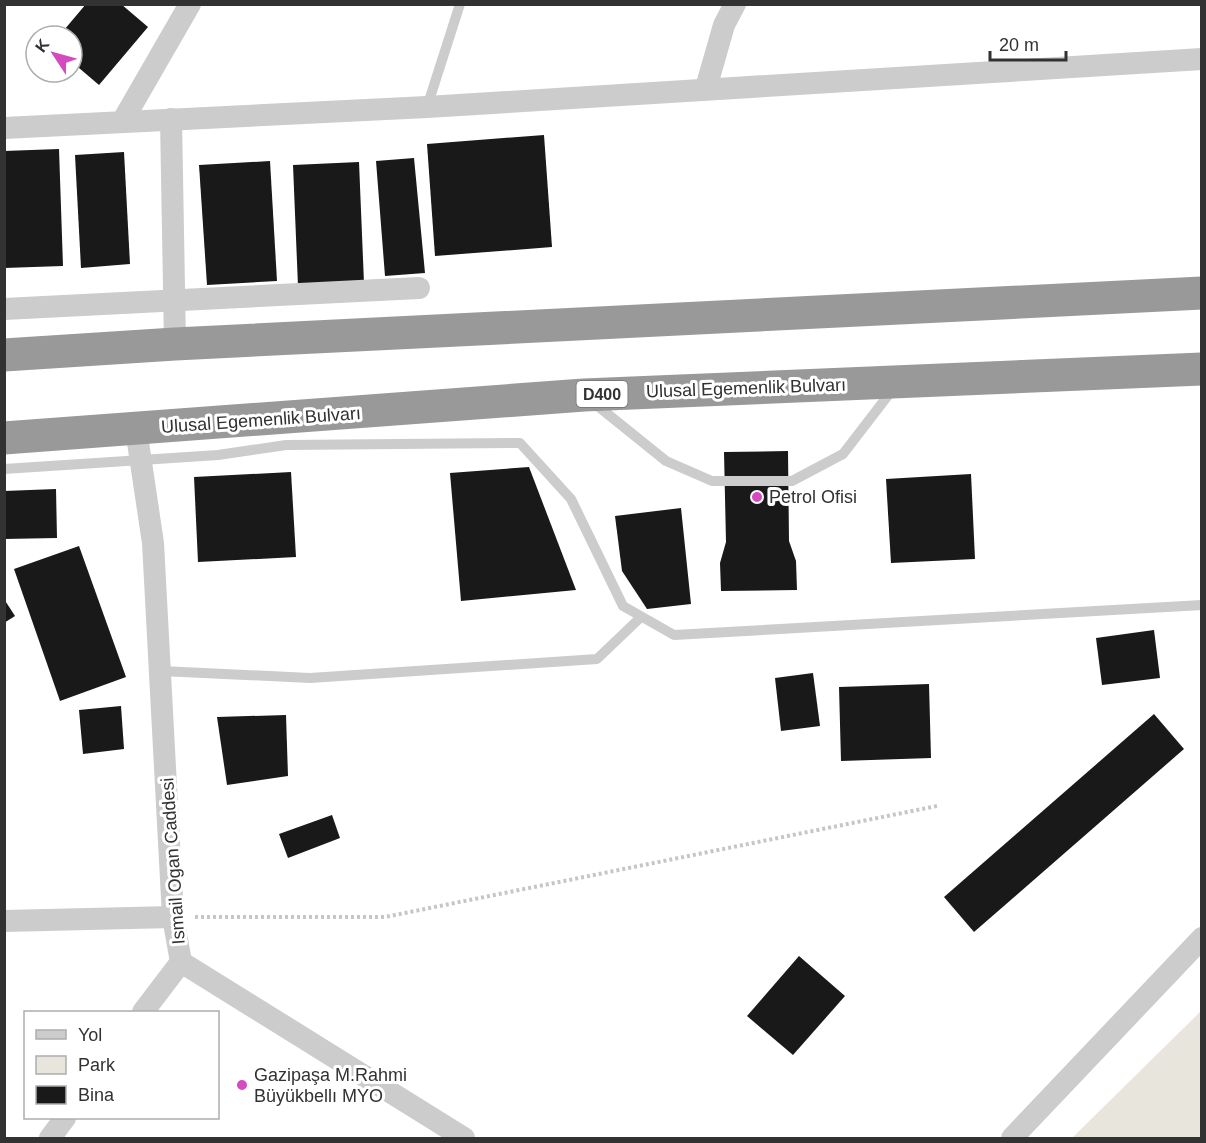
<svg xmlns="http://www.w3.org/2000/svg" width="1206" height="1143" viewBox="0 0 1206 1143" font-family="Arial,sans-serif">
<rect width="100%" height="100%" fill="#fff"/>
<polygon fill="#e8e5dc" points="1201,1011 1201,1138 1072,1138"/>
<g fill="#191919">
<polygon points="86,4 121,4 148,27 99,85 72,62 72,36 59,36"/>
<polygon points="544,135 552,247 435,256 427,144"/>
<polygon points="59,149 63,266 4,268 4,151"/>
<polygon points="124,152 130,264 81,268 75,155"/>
<polygon points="414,158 425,273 385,276 376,161"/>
<polygon points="270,161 277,281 207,285 199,165"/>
<polygon points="359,162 364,283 298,286 293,165"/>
<polygon points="788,451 789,541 796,561 797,590 721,591 720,563 726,542 724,452"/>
<polygon points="529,467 576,590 461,601 450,473"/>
<polygon points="291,472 296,557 198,562 194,477"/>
<polygon points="971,474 975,559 891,563 886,479"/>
<polygon points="56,489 57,538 4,539 4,491"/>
<polygon points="681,508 691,604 647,609 622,571 615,516"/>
<polygon points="79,546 126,677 60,701 14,569"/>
<polygon points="4,599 15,616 4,623"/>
<polygon points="1154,630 1160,678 1102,685 1096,638"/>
<polygon points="813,673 820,726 781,731 775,678"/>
<polygon points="929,684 931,758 841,761 839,687"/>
<polygon points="121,706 124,749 83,754 79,710"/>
<polygon points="1154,714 1184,749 974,932 944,897"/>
<polygon points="286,715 288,776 227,785 217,717"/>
<polygon points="332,815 340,838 288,858 279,834"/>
<polygon points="799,956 845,996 793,1055 747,1016"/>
</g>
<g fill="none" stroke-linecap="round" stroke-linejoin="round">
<polyline stroke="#c6c6c6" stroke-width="4" stroke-dasharray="3 3" stroke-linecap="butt" points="195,917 385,917 937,806"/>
<g stroke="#ccc" stroke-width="10">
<polyline points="427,107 460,4"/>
<polyline points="594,403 666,461 712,481 792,481 843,454 893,389"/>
<polyline points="4,469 218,455 286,445 520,443 571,499 623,606 674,635 1202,605"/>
<polyline points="161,671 310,678 597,659 641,617"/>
</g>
<g stroke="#ccc" stroke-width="22">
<polyline points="706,88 724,25 735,4"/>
<polyline points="171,119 175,344"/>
<polyline points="122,122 190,4"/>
<polyline points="4,128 427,107 1202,59"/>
<polyline points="4,309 419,288"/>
<polyline points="136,429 153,543 173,917 181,962 464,1138"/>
<polyline points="4,921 173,917"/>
<polyline points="143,1012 181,962"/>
<polyline points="50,1138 65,1118"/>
<polyline points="1012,1138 1202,938"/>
</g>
<g stroke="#999" stroke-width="33">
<polyline points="4,355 175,344 1202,293"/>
<polyline points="4,438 584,395 1202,369"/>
</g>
</g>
<g fill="#d44abf" stroke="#fff" stroke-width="2">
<circle cx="757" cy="497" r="6"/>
<circle cx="242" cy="1085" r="6"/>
</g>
<g text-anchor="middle" stroke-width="6" stroke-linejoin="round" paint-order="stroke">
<rect fill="#fff" stroke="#707070" stroke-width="1.5" x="576.5" y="381" width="51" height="26" rx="4.5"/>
<g font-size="16" font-weight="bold" fill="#323232">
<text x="602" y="400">D400</text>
</g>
<g font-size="18" fill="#323232" stroke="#fff">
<text transform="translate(746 388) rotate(-2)" y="6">Ulusal Egemenlik Bulvarı</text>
<text transform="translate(261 420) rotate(-4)" y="6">Ulusal Egemenlik Bulvarı</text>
<text transform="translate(173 861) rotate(-94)" y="6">Ismail Ogan Caddesi</text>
</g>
<g font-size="18" fill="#323232" stroke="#fff" text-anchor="start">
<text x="769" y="503">Petrol Ofisi</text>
<text x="254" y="1081">Gazipaşa M.Rahmi<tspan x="254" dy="21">Büyükbellı MYO</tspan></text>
</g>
</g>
<rect width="1206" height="1143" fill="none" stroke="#323232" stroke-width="12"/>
<rect x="24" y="1011" width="195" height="108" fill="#ffffff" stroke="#adadad" stroke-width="1.5"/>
<rect x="36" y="1030" width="30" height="9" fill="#cccccc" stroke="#adadad" stroke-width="1.5"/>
<text x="78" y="1041" font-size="18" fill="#323232">Yol</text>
<rect x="36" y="1056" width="30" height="18" fill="#e8e5dc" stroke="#adadad" stroke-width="1.5"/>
<text x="78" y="1071" font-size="18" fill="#323232">Park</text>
<rect x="36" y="1086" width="30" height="18" fill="#191919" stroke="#adadad" stroke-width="1.5"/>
<text x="78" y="1101" font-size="18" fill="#323232">Bina</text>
<g transform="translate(54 54) rotate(306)"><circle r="28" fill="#ffffff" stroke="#adadad" stroke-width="1.5"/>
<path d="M0-4.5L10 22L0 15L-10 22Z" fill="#d44abf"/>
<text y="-9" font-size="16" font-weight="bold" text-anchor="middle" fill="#323232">K</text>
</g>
<path d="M990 51v9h76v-9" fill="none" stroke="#323232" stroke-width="3"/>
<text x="999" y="51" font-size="18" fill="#323232" stroke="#ffffff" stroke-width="4.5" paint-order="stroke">20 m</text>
</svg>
